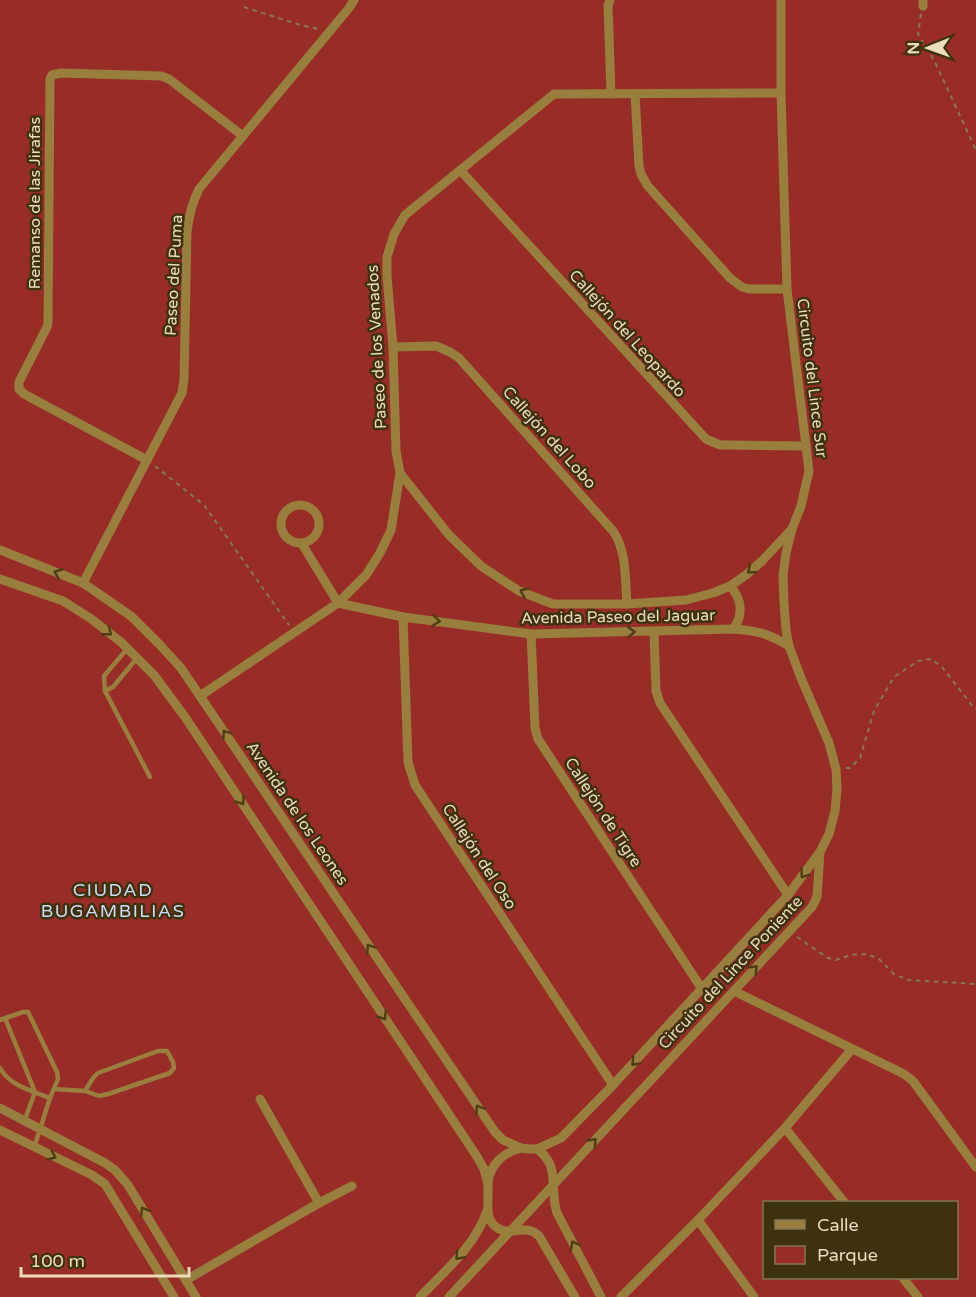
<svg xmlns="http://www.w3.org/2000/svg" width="976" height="1297" viewBox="0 0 976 1297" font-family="'Varela Round',sans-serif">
<rect width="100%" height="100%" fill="#3e310d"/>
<path fill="#982d27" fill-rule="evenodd" d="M 0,0 L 976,0 L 976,1297 L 0,1297 ZM 764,1202 L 956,1202 L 956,1278 L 764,1278 Z"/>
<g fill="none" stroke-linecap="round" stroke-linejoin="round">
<g stroke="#867855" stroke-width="2" stroke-dasharray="4.5 4.5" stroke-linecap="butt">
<polyline points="244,7 297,24 318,29"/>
<polyline points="921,14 918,34 934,60 976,150"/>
<polyline points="155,466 204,505 289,625"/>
<polyline points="846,768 850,768 860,758 874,711 894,677 918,661 931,659 942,667 974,708 976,709"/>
<polyline points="797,937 828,958 836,960 850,955 867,954 879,959 894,974 908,980 976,984"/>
</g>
<g stroke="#997f3d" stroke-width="4.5">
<polyline points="127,649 104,676 105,691 150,777"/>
<polyline points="105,691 113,687 137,658"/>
<polyline points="5,1018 35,1092 24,1122"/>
<polyline points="0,1020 23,1012 28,1012 57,1072 58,1079 50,1098 34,1148"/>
<path d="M 0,1068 C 10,1086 32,1091 50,1098"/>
<polyline points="54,1089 85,1091 99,1096 108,1094 170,1073 174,1068 173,1062 167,1051 158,1051 98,1073 93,1078 85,1091"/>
</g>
<g stroke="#997f3d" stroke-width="9">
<polyline points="610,0 608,6 611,94"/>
<polyline points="923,0 923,6"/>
<polyline points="635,94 639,166 641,174 647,185 730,278 742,287 749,289 787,289"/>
<polyline points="461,171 706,439 720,445 727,445 806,446"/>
<path d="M 393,347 L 436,346 L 450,352 L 459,358 L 613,531 C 627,551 625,580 627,604"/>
<polyline points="147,460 24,394 19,389 19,382 47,327 48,323 50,79 52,75 61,73 161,76 169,79 243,136"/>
<polyline points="400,473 449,535 481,566 519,591 553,604 627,604 686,600 713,593 730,586 746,575 762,561 790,531"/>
<circle cx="300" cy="524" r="19"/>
<polyline points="302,544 338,603"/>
<polyline points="0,550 83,583 131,616 160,645 181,668 495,1132 503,1140 521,1148 528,1149 537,1149 561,1138 613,1085 788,895 820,852 829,834 835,811 837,789 836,769 829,743 801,678 789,646 786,630 784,603 783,575 786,553 792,529 801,506 809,471 787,289 781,93 781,0"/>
<polyline points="0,579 63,601 90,618 121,642 154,675 185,717 476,1155 484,1169 488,1184"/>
<path d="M 83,583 L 182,393 L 184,380 L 187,231 C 189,215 192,203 199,189 L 349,8 L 354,0"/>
<path d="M 730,586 C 742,599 744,615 733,629"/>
<path d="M 338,603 L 403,617 L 531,634 L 733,629 C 759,631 767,633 789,646"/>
<polyline points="403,617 408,762 415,785 613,1085"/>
<polyline points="654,632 656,691 660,703 788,895"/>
<polyline points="531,634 535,728 538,739 702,989"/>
<polyline points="200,696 338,603 366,575 380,553 391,530 400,473 396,451 393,347 387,276 387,257 394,234 405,215 554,94 781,93"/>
<polyline points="734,991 904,1074 913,1081 976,1167"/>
<polyline points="260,1099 319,1203"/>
<polyline points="0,1108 105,1163 115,1170 128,1185 196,1297"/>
<polyline points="785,1128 844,1202"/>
<polyline points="0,1130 92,1175 105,1184 174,1297"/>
<path d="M 521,1148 C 504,1152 490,1164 488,1183 C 488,1187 488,1192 488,1197 C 488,1208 486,1219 496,1227 C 510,1238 525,1222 539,1236 L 575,1297"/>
<path d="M 537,1149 C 561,1166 549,1188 557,1213 L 601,1297"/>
<polyline points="698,1220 754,1297"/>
<polyline points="903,1278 918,1297"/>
<polyline points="186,1280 319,1203 352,1186"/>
<path d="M 420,1297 C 445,1271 475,1246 487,1211"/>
<polyline points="449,1297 812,907 817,897 820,852"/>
<polyline points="621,1297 698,1220 785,1128 852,1049"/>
</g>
</g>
<defs><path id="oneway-chevron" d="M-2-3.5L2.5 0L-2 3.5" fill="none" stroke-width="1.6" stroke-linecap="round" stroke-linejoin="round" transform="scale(1.5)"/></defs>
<g stroke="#4c3d14">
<use href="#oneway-chevron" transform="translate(751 570) rotate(140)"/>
<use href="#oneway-chevron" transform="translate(58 573) rotate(-158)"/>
<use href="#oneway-chevron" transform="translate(524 592) rotate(-156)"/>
<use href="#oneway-chevron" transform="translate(436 621) rotate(8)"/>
<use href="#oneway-chevron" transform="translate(108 632) rotate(38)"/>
<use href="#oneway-chevron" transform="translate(631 632) rotate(-1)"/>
<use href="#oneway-chevron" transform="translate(226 734) rotate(-124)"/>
<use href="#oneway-chevron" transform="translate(241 801) rotate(56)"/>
<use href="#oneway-chevron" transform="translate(804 874) rotate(126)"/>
<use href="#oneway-chevron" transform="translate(370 948) rotate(-124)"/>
<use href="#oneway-chevron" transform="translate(754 969) rotate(-47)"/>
<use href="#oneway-chevron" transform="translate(383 1016) rotate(56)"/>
<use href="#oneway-chevron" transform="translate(635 1062) rotate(133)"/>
<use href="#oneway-chevron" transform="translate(479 1109) rotate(-124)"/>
<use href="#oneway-chevron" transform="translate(593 1142) rotate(-47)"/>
<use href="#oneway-chevron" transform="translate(52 1156) rotate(25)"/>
<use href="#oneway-chevron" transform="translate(144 1211) rotate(-122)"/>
<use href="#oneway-chevron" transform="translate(574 1245) rotate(-118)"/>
<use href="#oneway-chevron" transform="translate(459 1256) rotate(132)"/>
</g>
<g text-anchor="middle" stroke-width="5" stroke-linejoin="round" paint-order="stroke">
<g font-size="16" fill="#ebddbc" stroke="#3e310d">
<text transform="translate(34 203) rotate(-90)" y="6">Remanso de las Jirafas</text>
<text transform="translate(173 275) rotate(-87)" y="6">Paseo del Puma</text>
<text transform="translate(628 333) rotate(48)" y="6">Callejón del Leopardo</text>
<text transform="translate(376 347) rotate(-93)" y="6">Paseo de los Venados</text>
<text transform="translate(813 378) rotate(83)" y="6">Circuito del Lince Sur</text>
<text transform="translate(550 437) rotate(48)" y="6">Callejón del Lobo</text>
<text transform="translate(618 616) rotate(-1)" y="6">Avenida Paseo del Jaguar</text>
<text transform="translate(604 812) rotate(57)" y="6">Callejón de Tigre</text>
<text transform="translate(298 813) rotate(56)" y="6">Avenida de los Leones</text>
<text transform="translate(480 856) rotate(57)" y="6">Callejón del Oso</text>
<text transform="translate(730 972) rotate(-47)" y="6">Circuito del Lince Poniente</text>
</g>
<g font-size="18" letter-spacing="1.5" fill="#d1dcf8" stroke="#3e310d">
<text x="113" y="896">CIUDAD<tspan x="113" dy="21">BUGAMBILIAS</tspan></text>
</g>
</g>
<rect x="763" y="1201" width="195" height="78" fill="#3e310d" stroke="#837653" stroke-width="1.5"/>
<rect x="775" y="1220" width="30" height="9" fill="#997f3d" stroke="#837653" stroke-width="1.5"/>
<text x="817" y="1231" font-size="18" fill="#ebddbc">Calle</text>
<rect x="775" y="1246" width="30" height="18" fill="#982d27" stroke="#837653" stroke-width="1.5"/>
<text x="817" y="1261" font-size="18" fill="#ebddbc">Parque</text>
<g transform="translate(928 48) rotate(269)" stroke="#3e310d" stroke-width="4.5" paint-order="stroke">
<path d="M0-4.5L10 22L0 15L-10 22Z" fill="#ebddbc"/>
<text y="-9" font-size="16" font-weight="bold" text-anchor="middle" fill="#ebddbc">N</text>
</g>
<path d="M21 1267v9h168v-9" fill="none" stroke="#ebddbc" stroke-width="3"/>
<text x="30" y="1267" font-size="18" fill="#ebddbc" stroke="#3e310d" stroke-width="4.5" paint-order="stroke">100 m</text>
</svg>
